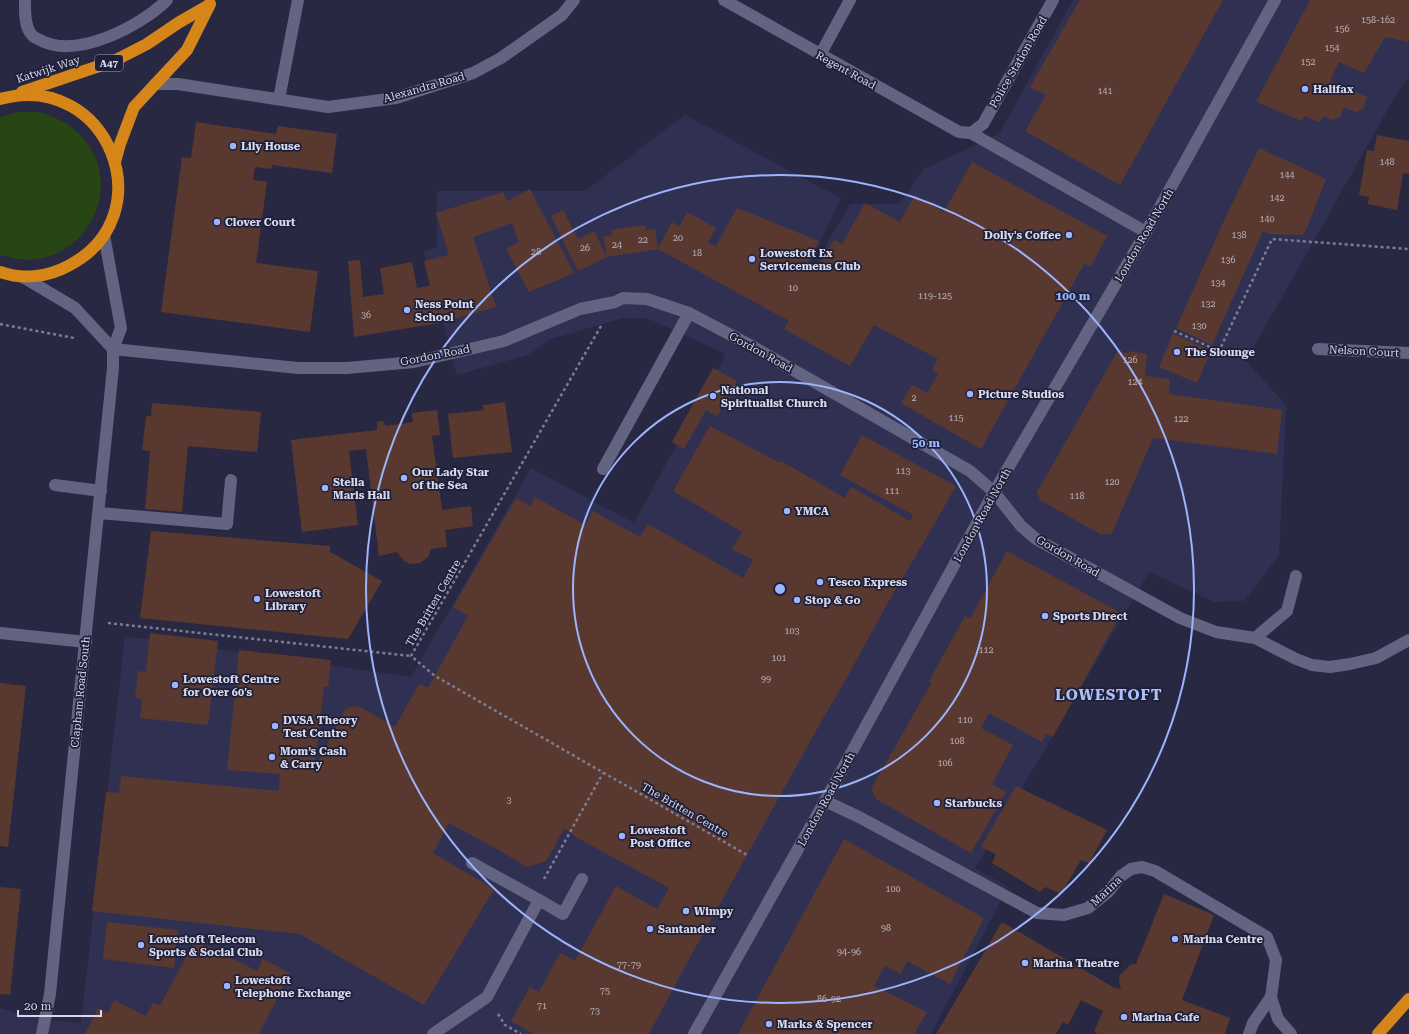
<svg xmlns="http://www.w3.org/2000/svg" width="1409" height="1034" viewBox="0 0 1409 1034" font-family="'Roboto Serif',serif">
<rect width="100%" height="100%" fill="#282843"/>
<polygon fill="#303152" points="1073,0 1409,0 1409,76 1397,93 1246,361 1286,405 1279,555 1244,601 1214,602 1149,572 975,868 1008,887 931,1034 0,1034 0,1008 21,1014 81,1024 125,636 411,677 531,468 634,523 726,354 647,318 623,318 551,339 528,355 457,375 424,252 437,246 437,191 585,191 685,115 841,198 788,311 850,204 899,204 924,169 999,134"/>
<path fill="#284613" d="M 19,112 C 25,112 31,112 37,112 C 52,115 66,122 77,132 C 124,174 97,251 36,259 C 24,261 12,258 0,255 L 0,117 Z"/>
<g fill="#59392f">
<polygon points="1080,0 1223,0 1120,185 1025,131 1046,95 1030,87"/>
<polygon points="1310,0 1409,0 1409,42 1385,37 1364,73 1339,62 1330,81 1367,97 1363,109 1355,112 1344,107 1340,117 1331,120 1323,116 1320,122 1304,116 1302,121 1256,102"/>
<polygon points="196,122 276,134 278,126 337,134 332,173 272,165 271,169 255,167 253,180 267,182 256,263 318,271 310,332 161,312 182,157 191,158"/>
<polygon points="1377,135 1409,141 1409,174 1403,173 1397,210 1368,204 1369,197 1359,195 1367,150 1374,151"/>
<polygon points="1259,148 1326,179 1304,235 1270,234 1263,231 1212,345 1176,328 1227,214"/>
<polygon points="972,162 1107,236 1091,266 1084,264 981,449 901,403 912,385 927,393 938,374 932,369 938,359 874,325 850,366 784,329 789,321 658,249 607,257 578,271 551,216 563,210 578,239 594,231 607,257 603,236 612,235 611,230 645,225 646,230 655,229 658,249 672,222 679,227 687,212 716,228 708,242 716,246 737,208 819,241 808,262 819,267 834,240 842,244 865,203 900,222 915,195 944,212"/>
<polygon points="530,189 574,273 529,292 506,249 519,242 512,223 473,237 496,307 439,323 354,337 348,261 360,260 363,297 384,294 380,268 412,262 417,288 430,286 424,261 449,255 436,213 503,192 507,201"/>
<polygon points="1173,333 1211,351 1197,383 1159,367"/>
<polygon points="1129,351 1147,354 1145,376 1170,379 1169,394 1282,410 1277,454 1153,438 1111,535 1104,533 1102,535 1040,500 1037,492 1117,352 1129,353"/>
<polygon points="713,368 737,381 717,416 706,410 684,449 672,442"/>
<polygon points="505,402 512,452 453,458 448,414 484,410 483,405"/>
<polygon points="152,403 261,412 257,452 188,446 182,512 145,509 150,451 142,450 146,416 151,416"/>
<polygon points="437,410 440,435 432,436 442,510 471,506 473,526 445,530 447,547 431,549 428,557 420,563 410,564 404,561 397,552 379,556 366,449 349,451 358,525 302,532 291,440 377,430 377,422 384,421 385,426 413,422 412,413"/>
<polygon points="710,426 780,463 781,461 845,498 851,487 910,521 913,515 840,475 862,435 956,486 924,542 887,604 845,681 821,722 683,970 649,1034 534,1034 511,1021 530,987 539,992 560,953 575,961 616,886 657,909 669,888 576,837 565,828 546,861 527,867 497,849 449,823 433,853 494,889 424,1005 300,934 92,911 106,792 119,793 121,776 279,791 280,774 227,770 239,650 331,660 328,687 324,687 314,769 345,710 348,708 355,706 360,707 395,727 419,684 428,688 468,616 453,607 516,498 531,506 535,497 585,525 593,511 640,537 648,524 743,578 753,560 732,549 742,532 673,491"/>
<polygon points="151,531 330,546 330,552 382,581 348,639 140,618"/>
<polygon points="1007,551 1121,613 1053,737 1046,734 1042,742 989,713 981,728 1013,745 992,784 1006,792 971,853 876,799 871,789 932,682 929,681 965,616 970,619"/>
<polygon points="150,633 218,641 208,725 140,718 142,699 135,698 138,671 146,672"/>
<polygon points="0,683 26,686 8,847 0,846"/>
<polygon points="1016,786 1107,830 1089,863 1081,860 1061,894 1046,887 1040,892 992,863 996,854 981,847"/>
<polygon points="844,839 984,918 950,984 907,961 901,974 885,966 874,986 927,1012 914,1034 738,1034"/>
<polygon points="0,887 21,889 10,995 0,994"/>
<polygon points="1164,894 1214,915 1182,1000 1230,1018 1225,1034 1098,1034 1094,1032 1103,1011 1081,1000 1068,1025 1063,1022 1056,1034 936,1034 1002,922 1113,987 1121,989 1119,982 1120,975 1130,965 1136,964"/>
<polygon points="107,922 178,930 174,968 103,959"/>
<polygon points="195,940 257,971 263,959 290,973 259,1034 85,1034 98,1008 108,1013 114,1000 146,1016 153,1003 160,1006"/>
</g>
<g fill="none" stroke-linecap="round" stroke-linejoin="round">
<g stroke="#7c7c93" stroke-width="2.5" stroke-dasharray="3 3" stroke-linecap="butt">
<polyline points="0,324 74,338"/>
<polyline points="601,326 411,656 435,676 747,855"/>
<polyline points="1174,331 1219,351 1272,239 1409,249"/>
<polyline points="108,623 411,656"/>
<polyline points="544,879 603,773"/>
<polyline points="498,1014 505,1025 521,1034"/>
</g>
<g stroke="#626482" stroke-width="12">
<polyline points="820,55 850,0"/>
<polyline points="279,99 298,0"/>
<polyline points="603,469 689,313"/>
<polyline points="55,485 101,491"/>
<polyline points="99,513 227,524 231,480"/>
<polyline points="90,592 113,368 113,349"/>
<polyline points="1255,638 1287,611 1296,576"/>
<polyline points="539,900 563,914 582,879"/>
<polyline points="433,1034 487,997 539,900 472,863"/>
</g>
<g stroke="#626482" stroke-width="12">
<path d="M 25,0 C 25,10 24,27 32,35 C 33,37 38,39 40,40 C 76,60 141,26 167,0"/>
<polyline points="724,0 959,132 971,133 983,124 1053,0"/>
<polyline points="155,84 178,84 328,107 396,98 473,73 501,58 562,15 574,0"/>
<polyline points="971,133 1146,232"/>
<polyline points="104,235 121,328 113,349"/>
<polyline points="23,277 75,308 113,349"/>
<polyline points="113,349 298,368 347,368 414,362 504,341 580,309 615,302 623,298 647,299 689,313 748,344 970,471 994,492 1021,526 1036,539 1180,618 1216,632 1255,638 1296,659 1312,665 1330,667 1350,664 1376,658 1409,640"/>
<polyline points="1318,349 1409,353"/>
<polyline points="0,633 86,642"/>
<polyline points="825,801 859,817 1037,913 1064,915 1088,908 1108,892 1121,876 1131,869 1142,867 1155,871 1267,937 1276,960 1271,997 1278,1019 1291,1034"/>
<polyline points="42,1034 50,994 90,592"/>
<polyline points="694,1034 825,801 994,492 1146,232 1275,0"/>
<polyline points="1249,1034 1253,1023 1271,997"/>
</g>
<g stroke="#d68619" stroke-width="12">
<polyline points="22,92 114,61 147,44 178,23 209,5"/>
<path d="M 0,99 C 108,69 166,216 68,266 C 48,277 22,280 0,272"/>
<polyline points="115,162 120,144 134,107 187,50 210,4"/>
<polyline points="1378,1034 1409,999"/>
</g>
</g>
<g fill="none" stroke="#9bb4fd" stroke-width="2">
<circle cx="780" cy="589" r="207"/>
<circle cx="780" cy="589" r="414"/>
</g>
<g fill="#9bb4fd" stroke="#1e1f38" stroke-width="1.5">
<circle cx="1305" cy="89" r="4"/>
<circle cx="233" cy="146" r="4"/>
<circle cx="217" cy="222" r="4"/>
<circle cx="1069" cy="235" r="4"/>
<circle cx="752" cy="259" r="4"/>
<circle cx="407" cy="310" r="4"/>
<circle cx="1177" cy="352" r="4"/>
<circle cx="970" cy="394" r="4"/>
<circle cx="713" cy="396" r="4"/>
<circle cx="404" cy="478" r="4"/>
<circle cx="325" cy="488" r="4"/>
<circle cx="787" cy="511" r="4"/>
<circle cx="820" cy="582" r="4"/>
<circle cx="257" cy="599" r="4"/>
<circle cx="797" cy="600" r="4"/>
<circle cx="1045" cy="616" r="4"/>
<circle cx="175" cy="685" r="4"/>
<circle cx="275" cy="726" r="4"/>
<circle cx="272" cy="757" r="4"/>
<circle cx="937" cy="803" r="4"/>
<circle cx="622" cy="836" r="4"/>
<circle cx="686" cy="911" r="4"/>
<circle cx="650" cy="929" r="4"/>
<circle cx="1175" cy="939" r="4"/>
<circle cx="141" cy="945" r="4"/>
<circle cx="1025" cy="963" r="4"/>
<circle cx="227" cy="986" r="4"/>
<circle cx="1124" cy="1017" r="4"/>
<circle cx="769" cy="1024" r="4"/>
</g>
<g text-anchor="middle" stroke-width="3.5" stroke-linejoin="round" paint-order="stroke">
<g font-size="9" fill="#b8b0bb">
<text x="1378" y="23">158-162</text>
<text x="1342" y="32">156</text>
<text x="1332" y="51">154</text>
<text x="1308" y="65">152</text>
<text x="1105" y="94">141</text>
<text x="1387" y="165">148</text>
<text x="1287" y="178">144</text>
<text x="1277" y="201">142</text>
<text x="1267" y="222">140</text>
<text x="1239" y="238">138</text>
<text x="678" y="241">20</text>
<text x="643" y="243">22</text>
<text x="617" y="248">24</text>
<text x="585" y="251">26</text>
<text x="536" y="255">28</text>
<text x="697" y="256">18</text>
<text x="1228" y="263">136</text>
<text x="1218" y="286">134</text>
<text x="793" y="291">10</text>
<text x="935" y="299">119-125</text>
<text x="1208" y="307">132</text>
<text x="366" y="318">36</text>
<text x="1199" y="329">130</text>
<text x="1130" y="363">126</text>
<text x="1135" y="385">124</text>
<text x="914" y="401">2</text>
<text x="956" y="421">115</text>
<text x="1181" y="422">122</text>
<text x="903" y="474">113</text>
<text x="1112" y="485">120</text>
<text x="892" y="494">111</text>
<text x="1077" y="499">118</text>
<text x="792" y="634">103</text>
<text x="986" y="653">112</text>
<text x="779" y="661">101</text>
<text x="766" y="682">99</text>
<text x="965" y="723">110</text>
<text x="957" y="744">108</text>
<text x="945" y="766">106</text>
<text x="509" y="803">3</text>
<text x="893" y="892">100</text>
<text x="886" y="931">98</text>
<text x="849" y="955">94-96</text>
<text x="629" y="968">77-79</text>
<text x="605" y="994">75</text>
<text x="829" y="1002">86-92</text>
<text x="542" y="1009">71</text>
<text x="595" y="1014">73</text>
</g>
<rect fill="#1e1f38" stroke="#a0a0b5" stroke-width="1" x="95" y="55" width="28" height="16" rx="3"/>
<g font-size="10" font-weight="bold" fill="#d7d8ea">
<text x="109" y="67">A47</text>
</g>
<g font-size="11" fill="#d7d8ea" stroke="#1e1f38">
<text transform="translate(1018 62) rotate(-60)" y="4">Police Station Road</text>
<text transform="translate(48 69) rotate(-18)" y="4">Katwijk Way</text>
<text transform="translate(846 70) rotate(29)" y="4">Regent Road</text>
<text transform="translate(424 87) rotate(-16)" y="4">Alexandra Road</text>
<text transform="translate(1144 235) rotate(-60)" y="4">London Road North</text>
<text transform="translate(1364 351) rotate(3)" y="4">Nelson Court</text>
<text transform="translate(761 352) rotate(29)" y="4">Gordon Road</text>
<text transform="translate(435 355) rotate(-11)" y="4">Gordon Road</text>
<text transform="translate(982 515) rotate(-61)" y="4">London Road North</text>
<text transform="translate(1068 556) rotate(30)" y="4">Gordon Road</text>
<text transform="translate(433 603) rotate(-60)" y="4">The Britten Centre</text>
<text transform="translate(80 692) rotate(-84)" y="4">Clapham Road South</text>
<text transform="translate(826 799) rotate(-61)" y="4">London Road North</text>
<text transform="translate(685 810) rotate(30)" y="4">The Britten Centre</text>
<text transform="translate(1106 891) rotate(-44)" y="4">Marina</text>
</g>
<g font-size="11" font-weight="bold" fill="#d7d8ea" stroke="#1e1f38" text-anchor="start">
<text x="1313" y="93">Halifax</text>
<text x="241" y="150">Lily House</text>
<text x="225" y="226">Clover Court</text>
<text x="1061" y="239" text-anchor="end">Dolly's Coffee</text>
<text x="760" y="257">Lowestoft Ex<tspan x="760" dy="13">Servicemens Club</tspan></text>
<text x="415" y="308">Ness Point<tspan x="415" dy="13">School</tspan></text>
<text x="1185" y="356">The Slounge</text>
<text x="721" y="394">National<tspan x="721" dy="13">Spiritualist Church</tspan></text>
<text x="978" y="398">Picture Studios</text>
<text x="412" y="476">Our Lady Star<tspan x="412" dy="13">of the Sea</tspan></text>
<text x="333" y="486">Stella<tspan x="333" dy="13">Maris Hall</tspan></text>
<text x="795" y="515">YMCA</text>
<text x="828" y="586">Tesco Express</text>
<text x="265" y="597">Lowestoft<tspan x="265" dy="13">Library</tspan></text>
<text x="805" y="604">Stop &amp; Go</text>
<text x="1053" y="620">Sports Direct</text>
<text x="183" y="683">Lowestoft Centre<tspan x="183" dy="13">for Over 60's</tspan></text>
<text x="283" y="724">DVSA Theory<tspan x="283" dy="13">Test Centre</tspan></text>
<text x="280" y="755">Mom’s Cash<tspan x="280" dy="13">&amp; Carry</tspan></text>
<text x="945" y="807">Starbucks</text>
<text x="630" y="834">Lowestoft<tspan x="630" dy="13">Post Office</tspan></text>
<text x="694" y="915">Wimpy</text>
<text x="658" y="933">Santander</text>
<text x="149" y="943">Lowestoft Telecom<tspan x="149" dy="13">Sports &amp; Social Club</tspan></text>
<text x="1183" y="943">Marina Centre</text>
<text x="1033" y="967">Marina Theatre</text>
<text x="235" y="984">Lowestoft<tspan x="235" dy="13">Telephone Exchange</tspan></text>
<text x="1132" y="1021">Marina Cafe</text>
<text x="777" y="1028">Marks &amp; Spencer</text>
</g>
<g font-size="15" font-weight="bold" letter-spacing="1" fill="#aec1f7" stroke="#1e1f38">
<text x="1109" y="700">LOWESTOFT</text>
</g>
</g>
<circle cx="780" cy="589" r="6" fill="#9bb4fd" stroke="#1e1f38" stroke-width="2"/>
<g font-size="12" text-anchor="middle" font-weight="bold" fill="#9bb4fd" stroke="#1e1f38" stroke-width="3.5" stroke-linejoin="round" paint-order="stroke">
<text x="1073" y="300">100 m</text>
<text x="926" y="447">50 m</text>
</g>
<path d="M18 1010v6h83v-6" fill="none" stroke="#d7d8ea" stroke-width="2"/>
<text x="24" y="1010" font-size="12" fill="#d7d8ea" stroke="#1e1f38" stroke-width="3" paint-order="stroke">20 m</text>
</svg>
